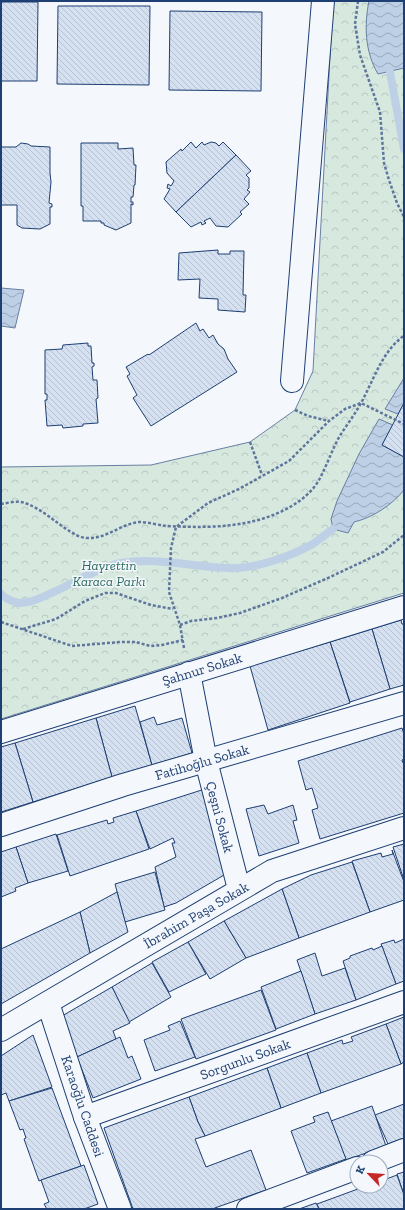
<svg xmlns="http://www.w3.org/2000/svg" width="405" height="1210" viewBox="0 0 405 1210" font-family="'Zilla Slab',serif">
<defs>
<pattern id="park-crowns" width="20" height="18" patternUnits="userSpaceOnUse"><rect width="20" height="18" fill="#d7e8df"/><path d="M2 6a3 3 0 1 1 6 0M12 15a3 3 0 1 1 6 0" fill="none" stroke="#b8c8c3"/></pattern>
<pattern id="water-waves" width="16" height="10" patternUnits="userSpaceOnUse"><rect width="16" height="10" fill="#bed0e5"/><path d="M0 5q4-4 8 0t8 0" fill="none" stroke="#9aaabe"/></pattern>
<pattern id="building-back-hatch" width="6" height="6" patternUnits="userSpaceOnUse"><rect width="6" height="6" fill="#d5e0f0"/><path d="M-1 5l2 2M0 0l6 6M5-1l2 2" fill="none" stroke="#b6c1d1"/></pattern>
</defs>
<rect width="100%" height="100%" fill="#f4f7fb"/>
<polygon fill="url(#park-crowns)" stroke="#687fa3" points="333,1 404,1 404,593 1,719 1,467 151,465 250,442 295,410 313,371"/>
<g fill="url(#water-waves)" stroke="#687fa3">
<path d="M 369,1 L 404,1 L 404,68 L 378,74 C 365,52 364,26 369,1 Z"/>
<polygon points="1,288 24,290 15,328 1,326"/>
<polygon points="404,378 404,403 398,414 385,409"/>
<path d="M 379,419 L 393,425 L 382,445 L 404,457 L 404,490 C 392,505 372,518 354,522 L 348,533 L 333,529 L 331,519 L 337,501 L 359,454 Z"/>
</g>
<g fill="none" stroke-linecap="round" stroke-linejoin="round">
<g stroke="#bed0e5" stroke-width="8">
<polyline points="390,72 404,149"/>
<path d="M 1,594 C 6,599 13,602 20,603 C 29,603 41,598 49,594 C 73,584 96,568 121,563 C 160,556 198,569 236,568 C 257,568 293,555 311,545 C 319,540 326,534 333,529"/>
</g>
</g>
<g fill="url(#building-back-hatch)" stroke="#1d3f73">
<polygon points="1,2 38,2 37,81 1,81"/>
<polygon points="58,6 150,6 149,85 57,84"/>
<polygon points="170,11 262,12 261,91 169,90"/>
<polygon points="191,142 196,148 202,142 204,145 211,142 216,143 219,146 223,142 236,155 176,212 164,199 170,189 167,188 168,184 171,186 174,181 167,173 166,162 181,149 182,151"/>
<polygon points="21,143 28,144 31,146 50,147 50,173 51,182 49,203 52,204 52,207 50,207 50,224 40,229 22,228 17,225 17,205 1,205 1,147 16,147"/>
<polygon points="81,143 118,143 118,149 133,148 134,165 136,165 135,185 134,185 133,197 131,197 131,202 133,202 133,205 131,204 131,223 116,230 104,225 104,223 101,223 101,221 83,221 83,206 81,206"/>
<polygon points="236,155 251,171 246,175 249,178 249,188 247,190 250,192 244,199 249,204 240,212 242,214 228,227 216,226 210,218 204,221 206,223 202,225 201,222 191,227 176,212"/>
<polygon points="218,250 218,254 230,254 230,251 244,251 243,295 246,295 245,312 218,310 218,299 199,298 200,279 178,280 179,253"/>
<polygon points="196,323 200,331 203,329 209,338 213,335 218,344 224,349 228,359 237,372 151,426 133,398 137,395 127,376 130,374 126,367 148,354 149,355"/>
<polygon points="88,343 88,346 91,346 92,363 94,363 94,366 92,367 93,380 97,380 98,398 96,399 98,423 83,424 83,426 63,428 62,425 47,426 45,400 47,400 47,394 45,394 45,350 62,349 63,345"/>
<polygon points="404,403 404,457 382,445"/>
<polygon points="401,620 402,624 404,624 404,685 390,689 372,629"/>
<polygon points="372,629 390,689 350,702 330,642"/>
<polygon points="330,642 350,703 268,730 250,666"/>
<polygon points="135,706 152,765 112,777 96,718"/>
<polygon points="154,717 157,725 182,718 192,753 152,765 140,722"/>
<polygon points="96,718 112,777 33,802 15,743"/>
<polygon points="402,728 404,734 404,759 402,760 404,765 404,813 320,839 312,810 318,808 312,788 306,790 298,761"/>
<polygon points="15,743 33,802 1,812 1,747"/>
<polygon points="208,788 231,871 176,903 164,907 155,867 176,857 172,843 175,843 173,838 150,849 136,811"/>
<polygon points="264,805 268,814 293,805 297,820 293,821 299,843 259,856 246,809"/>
<polygon points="136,811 149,849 70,876 57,835 107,820 108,824 114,822 113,818"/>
<polygon points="56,834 68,871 28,883 16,847"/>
<polygon points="404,844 404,880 393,847"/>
<polygon points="16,847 28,883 15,888 16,891 1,897 1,852"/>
<polygon points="392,850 404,882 404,900 370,912 352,861 381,853 382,857 393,854"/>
<polygon points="352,862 370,912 299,938 282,889 311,875"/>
<polygon points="155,872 165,910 125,922 115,884"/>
<polygon points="282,889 299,938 246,958 224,921"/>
<polygon points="117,892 128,932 90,953 80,912"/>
<polygon points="80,912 90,953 1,1004 1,949"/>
<polygon points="224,921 246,958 210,979 188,942"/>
<polygon points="404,939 404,981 396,984 381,944 394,940 395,943"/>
<polygon points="188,942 206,974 169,992 152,962"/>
<polygon points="382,946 396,984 356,1000 343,961 350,958 350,956 372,948 373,950"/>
<polygon points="315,953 322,976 345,968 356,1000 315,1014 297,960"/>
<polygon points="152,963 171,997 129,1022 112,987"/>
<polygon points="301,971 315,1014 276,1029 261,987"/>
<polygon points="112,987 130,1023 113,1031 116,1039 77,1057 62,1016"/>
<polygon points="261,990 276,1030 196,1059 181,1019"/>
<polygon points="404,1017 404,1062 401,1064 386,1024"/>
<polygon points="180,1021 195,1057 155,1071 144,1040 170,1030 168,1026"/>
<polygon points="386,1024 401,1064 321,1093 307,1053 342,1040 343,1044 353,1041 351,1037"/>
<polygon points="33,1035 52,1087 9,1101 6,1093 1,1095 1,1056"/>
<polygon points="120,1037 128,1058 132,1056 141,1079 93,1098 77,1057"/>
<polygon points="307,1053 321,1093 281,1108 267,1068"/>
<polygon points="267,1068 281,1108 205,1136 198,1122 189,1097"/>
<polygon points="52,1088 81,1166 39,1181 24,1139 26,1138 23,1129 20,1130 9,1101"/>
<polygon points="189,1097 198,1122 205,1136 195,1139 206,1167 251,1150 266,1190 212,1209 133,1209 104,1128"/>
<polygon points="404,1104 404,1138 388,1144 375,1115"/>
<polygon points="372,1106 386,1146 346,1160 331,1121"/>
<polygon points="328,1112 346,1159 307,1173 291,1131 315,1122 313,1117"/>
<polygon points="84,1165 98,1204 84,1209 47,1209 44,1204 49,1202 41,1180"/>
<polygon points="404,1172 404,1195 397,1174"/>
<polygon points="397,1175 404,1195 404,1209 319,1209 317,1204 366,1186 381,1186 381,1181"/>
<polygon points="316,1203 319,1209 299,1209"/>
</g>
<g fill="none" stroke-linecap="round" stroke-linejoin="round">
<defs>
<g id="street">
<polyline points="292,381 323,1"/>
<polyline points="189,673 206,761 239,889"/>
<polyline points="1,732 404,607"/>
<polyline points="1,825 123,785 404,703"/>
<polyline points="48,1003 85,1117 120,1209"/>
<polyline points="1,1030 272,871 404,828"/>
<polyline points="85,1117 404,1002"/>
<polyline points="373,1162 404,1150"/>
<polyline points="248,1209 357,1168"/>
</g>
</defs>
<use href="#street" stroke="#1d3f73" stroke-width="24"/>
<g stroke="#5e769c" stroke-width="2.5" stroke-dasharray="3 2" stroke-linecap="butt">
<polyline points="358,1 355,24 360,55 380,112 384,163 389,180 397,203 404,217"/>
<polyline points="295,410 308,416 329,421"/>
<polyline points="250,442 262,475"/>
<path d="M 1,504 C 8,503 17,500 25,503 C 42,509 56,523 71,532 C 76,535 81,538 88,538 C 106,539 121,524 139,522 C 148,522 158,525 166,526 C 191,527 214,528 239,524 C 267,520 304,506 319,480 C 326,467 331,453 338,439 C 345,427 354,416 361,403 C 371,385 378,364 391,348 C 395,343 400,339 404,335"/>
<polyline points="1,622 72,646 120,642 136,642 150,646 162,645 183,640"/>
<polyline points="180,625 191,621 217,618 240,613 282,598 328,578 383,552 404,535"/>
<polyline points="23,629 56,619 85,601 105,593 116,593 151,605 173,609"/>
<polyline points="184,648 180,625 169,592 171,548 176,527 208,503 239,489 289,461 329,421 345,409 361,403 404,424"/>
</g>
<use href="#street" stroke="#f4f7fb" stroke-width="22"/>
</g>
<g text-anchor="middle" stroke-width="3" stroke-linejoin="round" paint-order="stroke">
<g font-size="14" font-style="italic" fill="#2c6c60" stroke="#f4f7fb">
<text x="109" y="570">Hayrettin<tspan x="109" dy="16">Karaca Parkı</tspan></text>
</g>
<g font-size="14" fill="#1d3f73" stroke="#f4f7fb">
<text transform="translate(202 669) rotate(-17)" y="5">Şahnur Sokak</text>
<text transform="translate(202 762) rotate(-16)" y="5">Fatihoğlu Sokak</text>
<text transform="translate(220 817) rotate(75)" y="5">Çeşni Sokak</text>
<text transform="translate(196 915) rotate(-30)" y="5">İbrahim Paşa Sokak</text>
<text transform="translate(245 1059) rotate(-20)" y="5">Sorgunlu Sokak</text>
<text transform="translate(83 1106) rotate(71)" y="5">Karaoğlu Caddesi</text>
</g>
</g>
<rect width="405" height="1210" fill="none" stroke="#1d3f73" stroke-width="4"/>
<g transform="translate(369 1174) rotate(295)"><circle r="19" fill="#f4f7fb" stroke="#9eadc5"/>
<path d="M0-3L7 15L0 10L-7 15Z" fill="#c62828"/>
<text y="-6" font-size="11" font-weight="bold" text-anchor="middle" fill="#1d3f73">K</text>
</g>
</svg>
